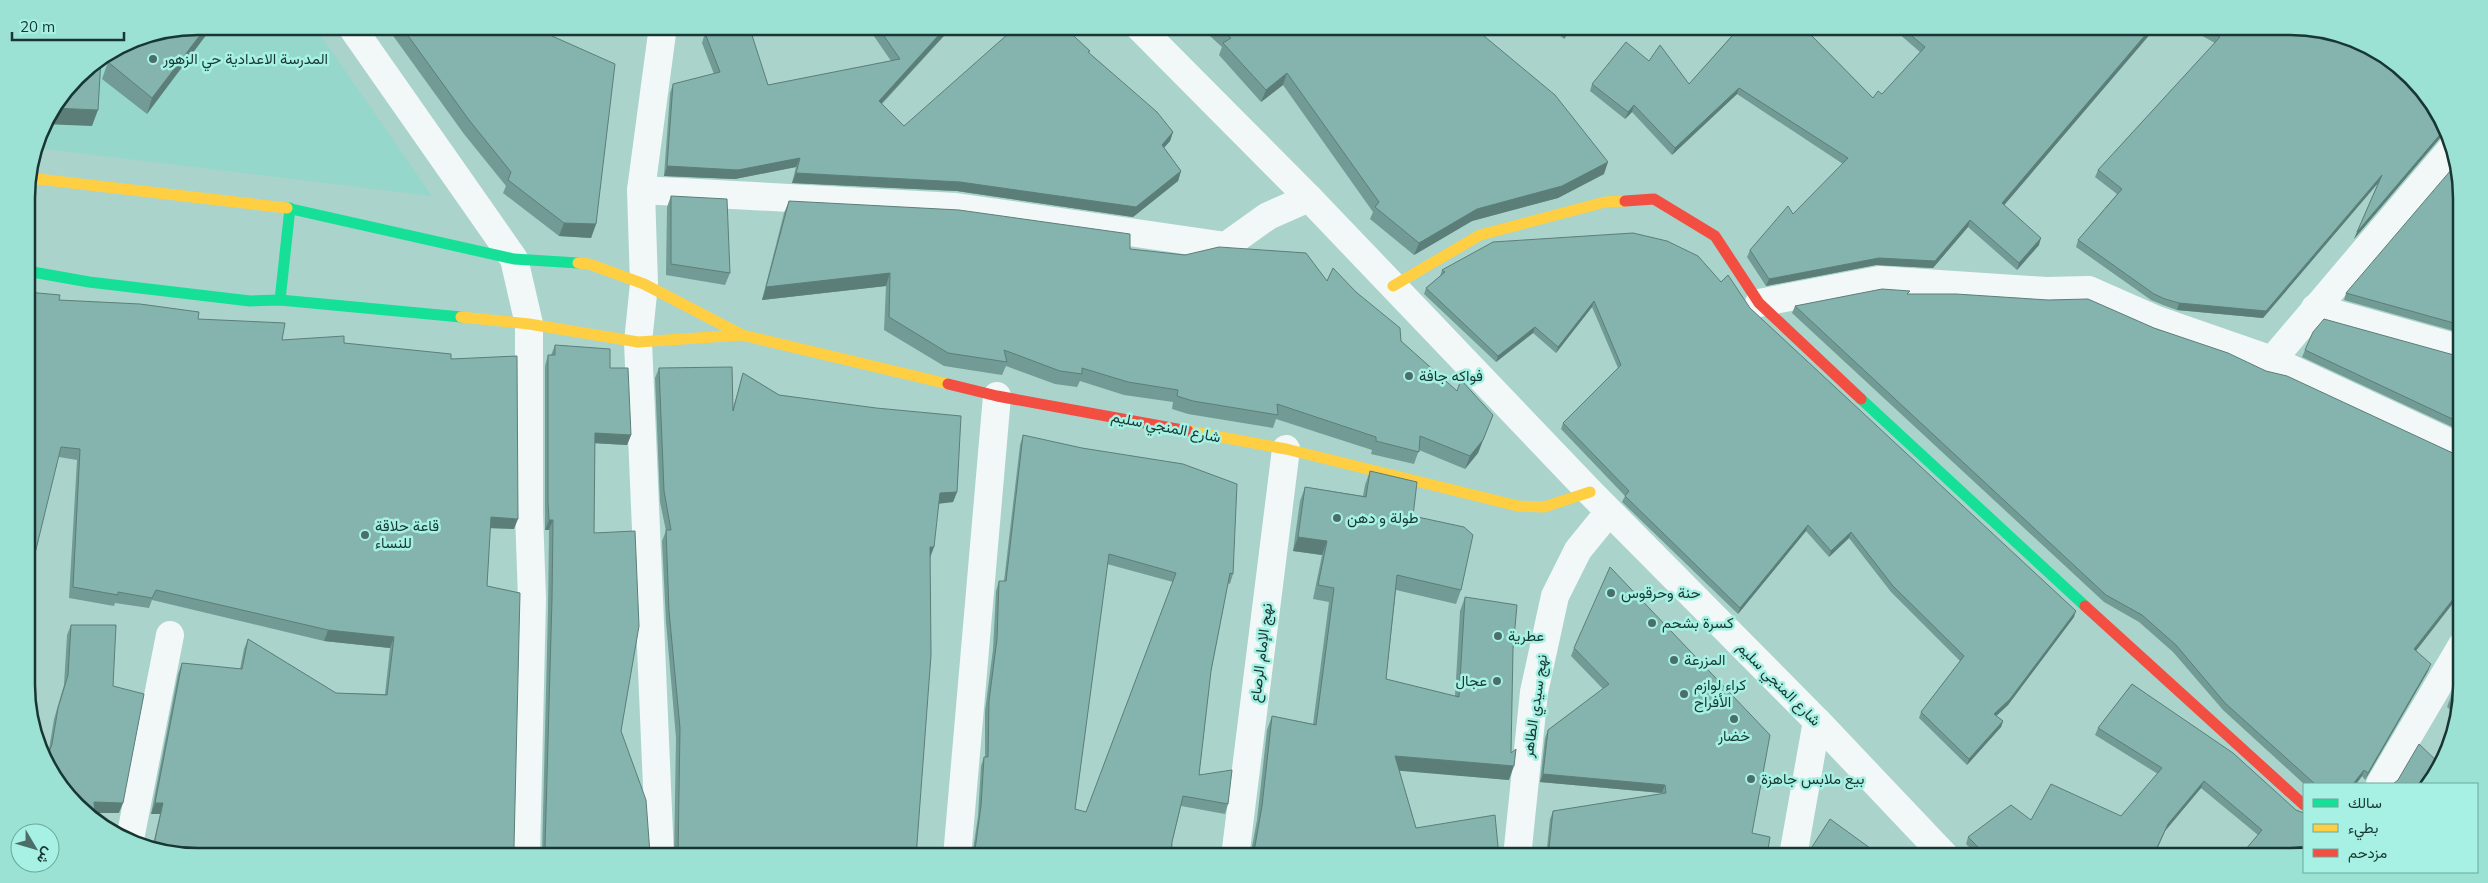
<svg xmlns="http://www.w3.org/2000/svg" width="2488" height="883" viewBox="0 0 2488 883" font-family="Mulish,Vazirmatn,sans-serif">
<rect width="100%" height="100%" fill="#aad3cc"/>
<polygon fill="#95d7cb" points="198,26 314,26 432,196 37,148 44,122 84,69 132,39"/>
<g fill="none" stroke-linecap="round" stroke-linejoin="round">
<g stroke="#f2f8f7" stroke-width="28">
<polyline points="351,26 514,259 529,324 529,513 532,599 526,857"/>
<polyline points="1138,26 1309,198 1590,492 1817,721 1945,856"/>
<polyline points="641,190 956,207 1226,246 1268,216 1309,198"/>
<polyline points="1759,303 1879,280 2046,291 2089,290 2157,320 2272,360 2461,448"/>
<polyline points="2315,308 2461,349"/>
<polyline points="2272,360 2452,148"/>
<polyline points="2380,784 2462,645"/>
<polyline points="130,839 170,635"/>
<polyline points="1793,856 1817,721"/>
<polyline points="660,857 638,342 644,284 641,190 663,26"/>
<polyline points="957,857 997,396"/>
<polyline points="1235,857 1286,449"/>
<polyline points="1517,857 1534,692 1555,596 1578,550 1609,512"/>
</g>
<g stroke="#16e098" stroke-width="11">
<polyline points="287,208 514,259 578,263"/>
<polyline points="27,271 89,282 250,301 280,300 461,317"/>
<polyline points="280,300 290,208"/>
<polyline points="1861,399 2085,606"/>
</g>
<g stroke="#ffcf43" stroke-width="11">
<polyline points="29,178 287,208"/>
<polyline points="578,263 589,264 644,284 742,335 948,384"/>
<polyline points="1393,286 1480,235 1605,202 1625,201"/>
<polyline points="461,317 529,324 638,342 742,335"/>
<polyline points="1188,431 1286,449 1518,506 1544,507 1590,492"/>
</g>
<g stroke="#f24e42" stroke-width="11">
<polyline points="1625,201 1654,199 1715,236 1759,303 1861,399"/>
<polyline points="948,384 997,396 1188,431"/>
<polyline points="2085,606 2304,805"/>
</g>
</g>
<g fill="#729b95" fill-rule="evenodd">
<polygon points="198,26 147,114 102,79 108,62"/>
<polygon points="386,26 547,26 596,224 591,238 559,236 503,193 506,186 464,134"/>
<polygon points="867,26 953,26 882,104 904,126 1089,53 1173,132 1170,141 1164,148 1181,171 1178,181 1133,217 957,191 792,183 796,167 735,179 664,176 670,93 673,84 714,74 702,43 705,33 768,85 891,61"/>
<polygon points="1199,26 1473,26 1604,174 1558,198 1472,221 1414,255 1370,219 1373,212 1283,85 1261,102 1219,55 1222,47"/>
<polygon points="1548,26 1573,26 1564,39"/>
<polygon points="1730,26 1804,26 1808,32 1873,98 1882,94 1920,52 1890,26 2157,26 2004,205 2039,245 2017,270 1968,227 1933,268 1876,265 1766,286 1747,257 1750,250 1793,214 1843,164 1737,94 1672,155 1632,112 1625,119 1590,91 1592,84 1649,61 1689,84 1736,31"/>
<polygon points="2184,26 2290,26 2444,122 2448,133 2440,138 2354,239 2378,183 2263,318 2177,310 2163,305 2151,300 2076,247 2078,240 2117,194 2095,177 2098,170 2215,43"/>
<polygon points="2460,175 2461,333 2344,300 2346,293"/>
<polygon points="671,196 730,273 725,285 666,275 667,207"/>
<polygon points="789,201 1130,249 1327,281 1401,341 1488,427 1478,453 1465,469 1419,450 1414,464 1371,454 1372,450 1276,419 1273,428 1188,414 1172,409 1173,402 1124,395 1080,381 1077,387 1055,384 1006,366 1002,375 944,366 884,330 886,286 762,300 784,213"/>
<polygon points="1442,270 1721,282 1750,308 2074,617 2008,705 1996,716 2003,721 2001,727 1967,765 1919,718 1921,712 1960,661 1891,592 1849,538 1829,557 1806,531 1738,614 1622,502 1625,496 1561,429 1563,423 1618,368 1592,307 1556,353 1533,333 1496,362 1424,294 1426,288 1440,276"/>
<polygon points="1909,294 2154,328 2266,371 2457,455 2416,650 2428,671 2365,780 2362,776 2356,784 2304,784 2223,710 2173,652 2139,622 2104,602 1792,313 1795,306"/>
<polygon points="59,300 198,319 282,340 344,343 451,359 514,529 490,528 487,586 520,593 198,857 152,849 160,814 151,814 178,674 182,663 240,669 244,649 248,639 336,693 385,694 390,648 324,641 152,600 149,608 115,603 114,606 69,598 77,460 59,457"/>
<polygon points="555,345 610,368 631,435 627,445 595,443 594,533 621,731 650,854 542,856 548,610 549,530 545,530 545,366 548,355 551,355"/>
<polygon points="2305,350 2461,357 2461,431 2302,357"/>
<polygon points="659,368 733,408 740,384 743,373 779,395 957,492 953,502 939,503 930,558 916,857 674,857 676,738 666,622 662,541 666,531 660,502 655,378"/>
<path d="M 1023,435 L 1233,574 L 1230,584 L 1228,583 L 1211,671 L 1199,775 L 1228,804 L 1225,814 L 1181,806 L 1172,842 L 1171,857 L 972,857 L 978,816 L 981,766 L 984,757 L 985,757 L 985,711 L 993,649 L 996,591 L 999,581 L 1004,581 L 1020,445 ZM 1107,564 L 1173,582 L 1086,812 L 1075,809 Z"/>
<polygon points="1370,471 1413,516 1461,590 1456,604 1396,590 1386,679 1455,696 1460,611 1465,597 1513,649 1509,780 1399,770 1416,828 1499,857 1250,857 1257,820 1267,730 1272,716 1313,724 1329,602 1313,599 1322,555 1293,551 1300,501 1305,487 1363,496 1365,485"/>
<polygon points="71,625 113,686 119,813 95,813 69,799 48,755 54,719 64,685 67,635"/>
<polygon points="1574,648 1752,833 1767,856 1546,857 1550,819 1553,811 1662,794 1662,793 1540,782 1545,738 1548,730 1603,689 1571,656"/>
<polygon points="2132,684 2301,856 2243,856 2246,849 2258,835 2201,788 2165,831 2155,855 2156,856 1978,856 1966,844 1968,837 2031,820 2121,816 2158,774 2095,735 2098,728"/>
<polygon points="2462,685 2457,716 2447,707 2451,696"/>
</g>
<g fill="#5c7e79">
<polygon points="207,26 213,26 147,114 152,98"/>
<polygon points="947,26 953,26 875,110 879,101"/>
<polygon points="1569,26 1573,26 1564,39 1567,28"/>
<polygon points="2153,26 2157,26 2000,210 2002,203"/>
<polygon points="1287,73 1283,85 1261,102 1266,90"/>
<polygon points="1739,88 1737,94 1672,155 1675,148"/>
<polygon points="1634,105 1632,112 1625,119 1628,112"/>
<polygon points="54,108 98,110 92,126 43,124 44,122"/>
<polygon points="2446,128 2448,133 2440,138 2354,239 2357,232 2443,131"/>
<polygon points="1173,132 1170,141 1158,154 1162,145"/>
<polygon points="800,158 796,167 735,179 664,176 667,166"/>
<polygon points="1608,162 1604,174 1558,198 1472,221 1414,255 1419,243 1477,209"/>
<polygon points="1181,171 1178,181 1133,217 957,191 792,183 796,173 960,182"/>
<polygon points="2382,175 2379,182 2263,318 2177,310 2179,303"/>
<polygon points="1970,220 1968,227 1933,268 1876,265 1766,286 1769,279"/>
<polygon points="564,223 596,224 591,238 559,236"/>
<polygon points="2041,238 2039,245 2017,270 2019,263"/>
<polygon points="890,273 886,286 762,300 766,287"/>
<polygon points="1594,301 1592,307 1556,353 1558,347"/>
<polygon points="1535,327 1533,333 1496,362 1498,356"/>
<polygon points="1493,415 1478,453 1465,469 1470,456"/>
<polygon points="595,433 631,435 627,445 591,443"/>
<polygon points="957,492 953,502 937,504 940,493"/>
<polygon points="491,517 518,519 514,529 487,528"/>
<polygon points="549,520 553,520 549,530 545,530"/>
<polygon points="1808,525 1806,531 1738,614 1740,608"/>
<polygon points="1851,532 1849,538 1829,557 1831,551"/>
<polygon points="1298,537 1327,541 1322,555 1293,551"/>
<polygon points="930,547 934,547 930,558"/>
<polygon points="2461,589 2461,593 2412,656 2414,649"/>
<polygon points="2076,611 2074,617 2008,705 1992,720 1994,714"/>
<polygon points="328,630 394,637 390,648 324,641"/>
<polygon points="2431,664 2428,671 2365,780 2368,773"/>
<polygon points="2003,721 2001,727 1967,765 1969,759"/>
<polygon points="1395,756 1514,766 1509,780 1390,770"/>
<polygon points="2364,770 2362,776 2356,784 2353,784"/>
<polygon points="1543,774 1665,785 1662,793 1540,782"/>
<polygon points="2204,781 2201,788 2165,831 2153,856 2168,824"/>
<polygon points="94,802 123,803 119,813 91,813"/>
<polygon points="155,803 163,803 160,814 151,814"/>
</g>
<g fill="#84b4ad" stroke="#5c7e79" fill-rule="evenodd">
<polygon points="198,26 207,26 152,98 108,62 120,47 132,39"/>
<polygon points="401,26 547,26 552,36 615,64 596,224 564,223 508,180 511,172 469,120"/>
<polygon points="740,26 749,26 768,85 900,59 877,26 947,26 879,101 904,126 1017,26 1063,26 1090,51 1088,52 1157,112 1173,132 1162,145 1181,171 1136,207 960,182 796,173 800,158 738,170 667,166 673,84 720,72 705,33"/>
<polygon points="1217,26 1473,26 1478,31 1555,95 1608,162 1562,186 1477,209 1419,243 1375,207 1379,202 1287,73 1266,90 1223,43 1231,38"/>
<polygon points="1741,26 1804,26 1809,30 1808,32 1873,98 1878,91 1882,94 1925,47 1900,26 2153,26 2002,203 2041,238 2019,263 1970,220 1935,261 1879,258 1769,279 1750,250 1788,206 1793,214 1848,158 1739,88 1675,148 1634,105 1628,112 1592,84 1626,42 1649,61 1660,45 1689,84"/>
<polygon points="2199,26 2290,26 2345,35 2419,85 2444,122 2446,128 2443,131 2357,232 2382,175 2266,311 2179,303 2165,299 2154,294 2078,240 2122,189 2098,170 2220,37"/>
<polygon points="101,58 98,110 54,108 84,69"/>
<polygon points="2457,163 2460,175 2461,325 2346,293"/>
<polygon points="671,196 727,199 730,273 671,264"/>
<polygon points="789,201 959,210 1130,234 1130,249 1185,255 1219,247 1306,253 1327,281 1333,268 1356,292 1400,328 1401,341 1457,391 1461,380 1493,415 1483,440 1470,456 1420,436 1419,452 1376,441 1376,437 1277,404 1278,415 1193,401 1177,396 1178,390 1128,382 1082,368 1082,374 1060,371 1004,350 1007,362 948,353 889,317 890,273 766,287"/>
<polygon points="1633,233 1667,241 1698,256 1721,282 1728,275 1750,308 2076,611 2010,699 1994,714 2003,721 1969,759 1921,712 1964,656 1893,586 1851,532 1831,551 1808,525 1740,608 1625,496 1629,491 1563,423 1621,365 1594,301 1558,347 1535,327 1498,356 1426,288 1445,272 1442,270 1493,242"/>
<polygon points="1882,289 1910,291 1907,294 1956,294 2048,300 2088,299 2154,328 2228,353 2266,371 2287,376 2457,455 2461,456 2461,589 2414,649 2431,664 2368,773 2364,770 2353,784 2315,784 2225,703 2176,645 2142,615 2106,595 1795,306"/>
<polygon points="27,292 60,295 59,300 140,304 199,312 198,319 285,323 282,340 344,336 344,343 451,354 451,359 517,356 518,519 491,517 487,586 520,593 514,846 516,854 519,857 198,857 153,849 163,803 155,803 182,663 242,669 248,639 336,693 387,695 394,637 328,630 156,590 152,598 118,592 118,595 73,587 80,449 61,447 29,578"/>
<polygon points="2324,319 2461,357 2461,423 2305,350 2313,332"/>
<polygon points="555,345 610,349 610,368 628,368 631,435 595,433 594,533 635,531 639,626 621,731 646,800 650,854 653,857 541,857 543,855 545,847 552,599 553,520 549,520 548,502 548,355 555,355"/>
<polygon points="732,367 733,411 743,373 779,395 876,408 961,416 957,492 940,493 934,547 930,547 931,655 916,857 678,857 680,728 669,611 666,530 671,530 664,491 659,368"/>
<path d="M 1023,435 L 1082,448 L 1183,464 L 1237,484 L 1233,574 L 1230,573 L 1211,671 L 1199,775 L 1232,770 L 1228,804 L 1183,796 L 1172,842 L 1171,857 L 974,857 L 981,806 L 984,757 L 988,757 L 989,701 L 997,639 L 999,581 L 1006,581 ZM 1109,554 L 1176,573 L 1086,812 L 1075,809 Z"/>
<polygon points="1370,471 1417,482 1413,516 1464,527 1473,535 1461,590 1397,575 1386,679 1459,697 1465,597 1517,605 1513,649 1511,753 1516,749 1514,766 1395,756 1416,828 1495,815 1499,857 1253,857 1262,806 1272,716 1316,725 1334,588 1318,585 1327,541 1298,537 1305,487 1366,497"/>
<polygon points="1610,567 1770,735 1752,833 1770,837 1767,856 1548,857 1553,811 1666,793 1665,785 1543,774 1548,730 1609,684 1574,648"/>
<polygon points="71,625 116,625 113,686 144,694 123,803 94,802 95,816 69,799 48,756 52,744 58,708 68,675"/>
<polygon points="2462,683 2462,685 2459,703 2451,696"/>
<polygon points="2132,684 2233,753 2296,810 2304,813 2304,856 2256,856 2246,849 2262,830 2204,781 2168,824 2154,854 2156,856 1987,856 1968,837 2011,805 2031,820 2051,784 2121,816 2162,768 2098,728"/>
<polygon points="2419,744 2440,764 2429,784 2393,784 2398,780"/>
<polygon points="1830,819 1881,856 1808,856 1812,847"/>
</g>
<g fill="#4b6e68" stroke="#a6f1e3" stroke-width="2">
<circle cx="153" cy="59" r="5"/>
<circle cx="1409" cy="376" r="5"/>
<circle cx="1337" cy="518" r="5"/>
<circle cx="365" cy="535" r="5"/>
<circle cx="1611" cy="593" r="5"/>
<circle cx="1652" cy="623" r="5"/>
<circle cx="1498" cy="636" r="5"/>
<circle cx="1674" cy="660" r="5"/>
<circle cx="1497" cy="681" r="5"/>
<circle cx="1684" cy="694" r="5"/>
<circle cx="1734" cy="719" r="5"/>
<circle cx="1751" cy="779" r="5"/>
</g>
<g text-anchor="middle" stroke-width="5" stroke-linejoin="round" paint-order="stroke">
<g font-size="15" fill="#183732" stroke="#a6f1e3" text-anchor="start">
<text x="163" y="64">المدرسة الاعدادية حي الزهور</text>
<text x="1419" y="381">فواكه جافة</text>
<text x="1347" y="523">طولة و دهن</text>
<text x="375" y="531">قاعة حلاقة<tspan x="375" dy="17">للنساء</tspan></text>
<text x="1621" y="598">حنة وحرقوس</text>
<text x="1662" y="628">كسرة بشحم</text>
<text x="1508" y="641">عطرية</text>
<text x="1684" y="665">المزرعة</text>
<text x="1487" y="686" text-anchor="end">عجال</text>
<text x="1694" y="690">كراء لوازم<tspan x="1694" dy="17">الأفراح</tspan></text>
<text x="1734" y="741" text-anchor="middle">خضار</text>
<text x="1761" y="784">بيع ملابس جاهزة</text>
</g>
<g font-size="15" fill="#183732" stroke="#a6f1e3">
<text transform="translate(1166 427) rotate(11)" y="5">شارع المنجي سليم</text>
<text transform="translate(1261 653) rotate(-83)" y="5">نهج الإمام الرصاع</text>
<text transform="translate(1779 684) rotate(45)" y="5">شارع المنجي سليم</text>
<text transform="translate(1535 706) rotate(-82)" y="5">نهج سيدي الطاهر</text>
</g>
</g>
<path d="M0 0H2488V883H0ZM198 35H2290A163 163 0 0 1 2453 198V685A163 163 0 0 1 2290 848H198A163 163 0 0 1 35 685V198A163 163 0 0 1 198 35Z" fill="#9be2d5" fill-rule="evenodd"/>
<path fill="none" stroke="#183732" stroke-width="2.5" d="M198 35H2290A163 163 0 0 1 2453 198V685A163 163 0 0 1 2290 848H198A163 163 0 0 1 35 685V198A163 163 0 0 1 198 35Z"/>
<rect x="2303" y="783" width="175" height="90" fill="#a6f1e3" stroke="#6da79c"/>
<rect x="2313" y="799" width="25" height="8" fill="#16e098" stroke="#6da79c"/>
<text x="2348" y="808" font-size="15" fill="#183732">سالك</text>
<rect x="2313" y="824" width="25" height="8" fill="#ffcf43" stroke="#6da79c"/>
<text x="2348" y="833" font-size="15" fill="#183732">بطيء</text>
<rect x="2313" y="849" width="25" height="8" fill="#f24e42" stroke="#6da79c"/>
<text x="2348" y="858" font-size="15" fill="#183732">مزدحم</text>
<g transform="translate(35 848) rotate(128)"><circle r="24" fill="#a6f1e3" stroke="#6da79c"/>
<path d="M0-4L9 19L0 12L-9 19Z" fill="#4b6e68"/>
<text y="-8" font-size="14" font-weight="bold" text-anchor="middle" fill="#183732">ش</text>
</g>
<path d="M12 32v8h112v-8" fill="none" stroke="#183732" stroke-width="2.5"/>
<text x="20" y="32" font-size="15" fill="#183732" stroke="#a6f1e3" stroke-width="4" paint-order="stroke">20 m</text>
</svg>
